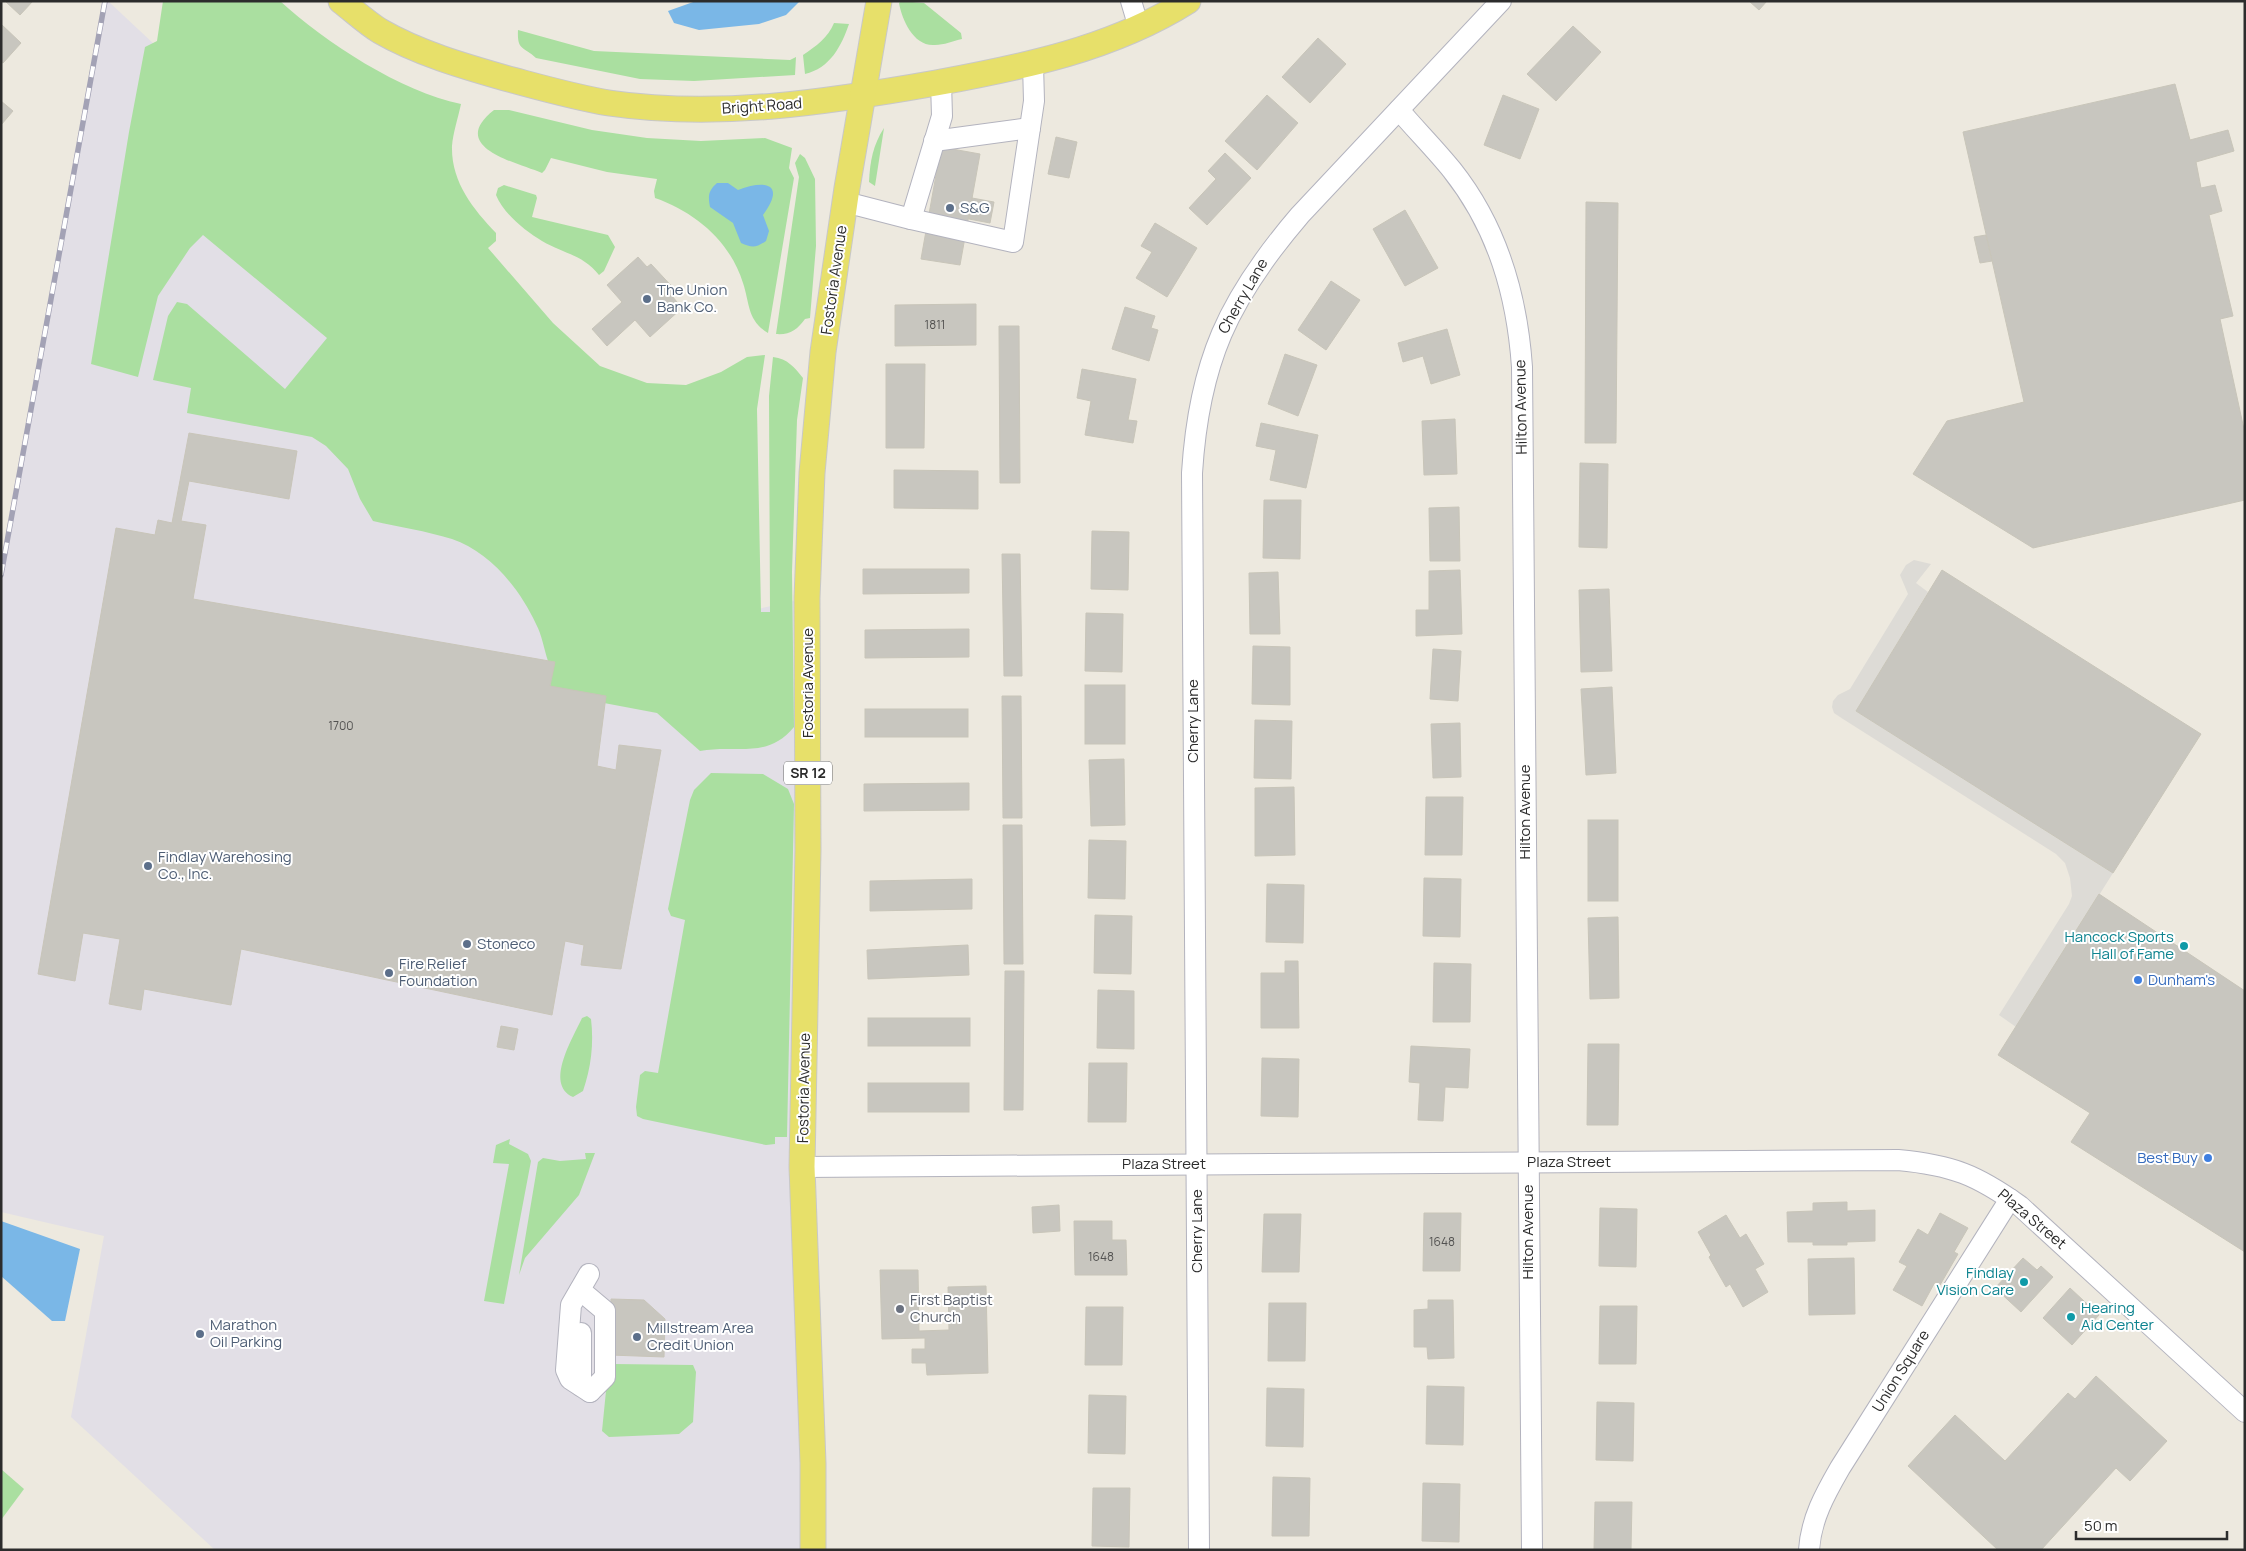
<svg xmlns="http://www.w3.org/2000/svg" width="2246" height="1551" viewBox="0 0 2246 1551" font-family="Manrope,sans-serif">
<rect width="100%" height="100%" fill="#ede9df"/>
<polygon fill="#e2dfe6" points="105,1 108,1 758,609 807,598 813,1550 215,1550 71,1417 104,1236 1,1212 1,575"/>
<g fill="#aadfa0">
<path d="M 163,1 L 280,1 C 325,42 401,92 461,104 C 458,118 453,133 452,146 C 451,182 473,209 496,233 L 496,241 L 488,248 L 553,323 L 600,366 L 647,383 L 686,385 L 721,372 L 747,357 L 765,355 L 757,409 L 761,612 L 770,612 L 769,396 L 773,357 C 788,359 794,367 803,378 L 797,420 L 792,572 L 794,727 C 767,760 736,744 700,751 L 657,713 L 604,703 L 550,686 L 554,663 L 548,661 C 544,649 542,635 536,624 C 520,589 490,552 452,539 C 426,531 399,527 373,521 L 360,499 L 348,469 L 326,446 L 312,437 L 187,413 L 191,388 L 153,380 L 168,316 L 177,302 L 187,304 L 285,389 L 327,338 L 203,235 L 190,248 L 158,296 L 138,377 L 91,364 L 129,132 L 145,47 L 157,41 Z"/>
<path d="M 901,1 L 924,3 L 961,33 L 962,39 C 953,41 944,45 935,45 C 914,47 902,20 899,3 Z"/>
<path d="M 834,23 L 849,24 C 841,47 830,68 805,74 L 803,55 C 816,46 828,38 834,23 Z"/>
<path d="M 518,30 L 594,51 L 790,60 L 796,57 L 795,75 L 694,81 L 640,79 L 536,58 C 523,46 517,51 518,30 Z"/>
<path d="M 494,110 L 509,110 L 592,130 L 647,138 L 701,141 L 765,138 L 792,148 L 789,168 L 794,178 L 768,333 C 747,320 750,304 743,283 C 730,241 695,212 655,198 L 654,191 L 657,179 L 607,172 L 551,158 L 545,170 L 542,173 C 515,162 447,147 494,110 Z"/>
<path d="M 884,128 L 875,186 L 869,182 C 870,161 873,145 884,128 Z"/>
<path d="M 800,154 L 805,158 L 815,179 L 816,246 L 810,318 L 805,319 C 797,330 790,335 776,334 L 799,177 L 795,163 Z"/>
<path d="M 504,185 L 536,195 L 537,198 L 532,217 L 608,235 L 615,247 L 604,271 L 599,275 C 582,254 564,254 542,241 C 525,231 503,213 496,195 L 498,188 Z"/>
<polygon points="711,773 763,774 788,789 794,804 787,1137 775,1137 775,1144 766,1145 643,1119 637,1116 636,1107 640,1075 645,1071 658,1073 685,920 671,916 668,909 690,800 694,790"/>
<path d="M 587,1016 L 591,1019 C 594,1044 591,1068 583,1091 L 573,1097 C 544,1084 573,1038 582,1018 Z"/>
<polygon points="510,1139 509,1144 528,1154 531,1161 504,1304 484,1301 509,1164 493,1163 496,1145"/>
<polygon points="585,1153 595,1153 579,1195 525,1258 519,1275 538,1162 543,1158 560,1161 586,1159"/>
<polygon points="614,1364 693,1365 696,1372 693,1422 679,1434 609,1437 602,1431 606,1391 614,1378"/>
<polygon points="1,1469 24,1489 1,1520"/>
</g>
<polygon fill="#dddbd6" points="1914,560 1931,564 1916,583 1928,592 1856,711 2113,873 2016,1027 1999,1015 2069,904 2072,896 2070,878 2065,863 2056,854 1843,719 1834,713 1832,707 1833,701 1838,695 1850,689 1908,594 1900,575 1906,565"/>
<g fill="#7ab7e7">
<polygon points="696,1 800,1 786,15 759,24 699,30 674,23 668,11"/>
<path d="M 717,183 L 728,183 L 738,190 C 766,179 786,184 763,215 L 769,231 L 766,241 C 756,248 752,248 741,243 L 733,223 L 710,207 C 708,196 708,191 717,183 Z"/>
<polygon points="1,1221 80,1249 65,1321 52,1321 1,1276"/>
</g>
<g fill="#c8c6bf" stroke="#c8c5b9">
<polygon points="5,1 33,1 20,15"/>
<polygon points="1749,1 1767,1 1759,10"/>
<polygon points="1,24 21,43 3,63 1,62"/>
<polygon points="1573,26 1601,52 1556,101 1527,74"/>
<polygon points="1318,38 1346,64 1310,103 1282,77"/>
<polygon points="2175,84 2190,140 2228,130 2234,151 2196,162 2201,188 2215,185 2222,211 2209,215 2233,316 2220,319 2245,434 2245,500 2033,548 1913,474 1947,421 2024,402 1963,132"/>
<polygon points="1267,95 1298,123 1257,170 1225,141"/>
<polygon points="1503,95 1539,109 1520,159 1484,145"/>
<polygon points="1,101 13,111 1,125"/>
<polygon points="1056,137 1077,142 1069,178 1048,174"/>
<polygon points="941,147 980,154 960,265 921,259"/>
<polygon points="1225,153 1251,178 1207,225 1189,208 1216,179 1208,171"/>
<polygon points="972,198 994,202 990,223 969,219"/>
<polygon points="1586,202 1618,203 1616,443 1585,443"/>
<polygon points="1405,210 1438,268 1405,286 1373,229"/>
<polygon points="1155,223 1197,248 1167,297 1136,278 1152,252 1141,246"/>
<polygon points="1986,235 1992,261 1980,263 1974,237"/>
<polygon points="638,257 647,267 651,264 677,292 672,296 682,308 650,337 635,320 607,346 592,329 622,302 607,285"/>
<polygon points="1331,281 1360,300 1326,350 1298,330"/>
<polygon points="976,304 976,345 895,346 895,305"/>
<polygon points="1125,307 1155,316 1151,328 1158,330 1149,361 1112,349"/>
<polygon points="999,326 1019,326 1020,483 1000,483"/>
<polygon points="1447,329 1460,375 1431,384 1423,356 1403,362 1398,343"/>
<polygon points="1285,354 1317,365 1298,416 1268,404"/>
<polygon points="886,364 925,364 924,448 886,448"/>
<polygon points="1082,369 1136,379 1128,420 1137,421 1133,443 1085,435 1091,401 1077,398"/>
<polygon points="1455,419 1457,474 1424,475 1422,421"/>
<polygon points="1261,423 1318,435 1306,488 1270,480 1276,450 1256,446"/>
<polygon points="189,433 297,451 289,499 189,481 181,521 206,525 193,599 555,662 550,686 606,696 597,766 616,770 619,745 661,750 621,969 581,965 584,945 565,941 552,1015 241,949 231,1005 144,989 141,1010 109,1004 120,939 83,933 75,981 38,974 116,528 155,535 158,520 172,523"/>
<polygon points="1580,463 1608,464 1607,548 1579,547"/>
<polygon points="894,470 978,471 978,509 894,508"/>
<polygon points="1264,500 1301,500 1300,559 1263,558"/>
<polygon points="1459,507 1460,561 1430,561 1429,508"/>
<polygon points="1092,531 1129,532 1128,590 1091,589"/>
<polygon points="1002,554 1020,554 1022,676 1004,676"/>
<polygon points="863,569 969,569 969,593 863,594"/>
<polygon points="1460,570 1462,634 1416,636 1416,610 1429,610 1429,571"/>
<polygon points="1942,570 2201,734 2113,873 1856,711"/>
<polygon points="1278,572 1280,634 1250,634 1249,573"/>
<polygon points="1609,589 1612,671 1581,672 1579,590"/>
<polygon points="1086,613 1123,614 1122,672 1085,671"/>
<polygon points="969,629 969,657 865,658 865,630"/>
<polygon points="1253,646 1290,647 1290,705 1252,704"/>
<polygon points="1433,649 1461,651 1458,701 1430,699"/>
<rect x="1085" y="685" width="40" height="59"/>
<polygon points="1612,687 1616,773 1586,775 1581,689"/>
<polygon points="1002,696 1021,696 1022,818 1003,818"/>
<rect x="865" y="709" width="103" height="28"/>
<polygon points="1255,720 1292,721 1291,779 1254,778"/>
<polygon points="1460,723 1461,777 1433,778 1431,724"/>
<polygon points="1124,759 1125,825 1091,826 1089,760"/>
<polygon points="969,783 969,810 864,811 864,784"/>
<polygon points="1294,787 1295,855 1255,856 1255,788"/>
<polygon points="1426,797 1463,797 1462,855 1425,855"/>
<rect x="1588" y="820" width="30" height="81"/>
<polygon points="1003,825 1022,825 1023,964 1004,964"/>
<polygon points="1089,840 1126,841 1125,899 1088,898"/>
<polygon points="1424,878 1461,879 1460,937 1423,936"/>
<polygon points="972,879 972,909 870,911 870,881"/>
<polygon points="1267,884 1304,885 1303,943 1266,942"/>
<polygon points="2099,894 2245,991 2245,1252 2071,1142 2090,1113 1998,1055"/>
<polygon points="1095,915 1132,916 1131,974 1094,973"/>
<polygon points="1618,917 1619,998 1590,999 1588,918"/>
<polygon points="968,945 969,975 868,979 867,950"/>
<polygon points="1285,961 1298,961 1299,1028 1261,1028 1261,973 1285,973"/>
<polygon points="1434,963 1471,964 1470,1022 1433,1022"/>
<polygon points="1005,971 1024,971 1023,1110 1004,1110"/>
<polygon points="1098,990 1134,991 1134,1049 1097,1048"/>
<rect x="868" y="1018" width="102" height="28"/>
<polygon points="501,1026 518,1029 514,1050 497,1047"/>
<polygon points="1588,1044 1619,1044 1618,1125 1587,1125"/>
<polygon points="1411,1046 1470,1049 1468,1088 1445,1087 1443,1121 1418,1120 1420,1083 1409,1082"/>
<polygon points="1262,1058 1299,1059 1298,1117 1261,1116"/>
<polygon points="1089,1063 1127,1063 1126,1122 1088,1122"/>
<rect x="868" y="1083" width="101" height="29"/>
<polygon points="1847,1202 1847,1211 1875,1210 1875,1241 1847,1242 1847,1245 1813,1245 1813,1242 1788,1242 1787,1212 1813,1211 1813,1203"/>
<polygon points="1059,1205 1060,1231 1033,1233 1032,1207"/>
<polygon points="1600,1208 1637,1209 1636,1267 1599,1266"/>
<polygon points="1424,1213 1461,1213 1460,1271 1423,1271"/>
<polygon points="1940,1213 1968,1228 1954,1252 1958,1254 1940,1285 1935,1282 1922,1306 1893,1290 1907,1266 1899,1262 1918,1229 1928,1235"/>
<polygon points="1264,1214 1301,1214 1299,1272 1262,1272"/>
<polygon points="1726,1215 1740,1238 1746,1234 1764,1264 1755,1269 1768,1292 1743,1307 1730,1284 1726,1287 1709,1257 1711,1255 1698,1232"/>
<polygon points="1074,1221 1112,1221 1112,1240 1126,1240 1127,1275 1075,1275"/>
<polygon points="1854,1258 1855,1314 1809,1315 1808,1259"/>
<polygon points="2023,1258 2037,1270 2041,1266 2053,1277 2021,1312 1995,1288"/>
<polygon points="880,1270 918,1270 919,1331 949,1330 948,1287 986,1286 988,1373 927,1375 926,1363 912,1363 912,1349 925,1349 925,1338 882,1339"/>
<polygon points="2070,1288 2099,1315 2072,1345 2043,1318"/>
<polygon points="611,1299 644,1300 665,1319 664,1357 610,1355"/>
<polygon points="1428,1300 1453,1300 1454,1358 1428,1359 1427,1347 1414,1347 1414,1310 1428,1309"/>
<polygon points="1269,1303 1306,1303 1305,1361 1268,1361"/>
<polygon points="1600,1306 1637,1306 1636,1364 1599,1364"/>
<polygon points="1086,1307 1123,1307 1122,1365 1085,1365"/>
<polygon points="2096,1376 2167,1441 2130,1481 2116,1468 2041,1550 1998,1550 1908,1466 1955,1415 2005,1461 2068,1393 2075,1399"/>
<polygon points="1427,1386 1464,1387 1463,1445 1426,1444"/>
<polygon points="1267,1388 1304,1389 1303,1447 1266,1446"/>
<polygon points="1089,1395 1126,1396 1125,1454 1088,1453"/>
<polygon points="1597,1402 1634,1403 1633,1461 1596,1460"/>
<polygon points="1273,1477 1310,1478 1309,1536 1272,1536"/>
<polygon points="1423,1483 1460,1484 1459,1542 1422,1541"/>
<polygon points="1093,1488 1130,1488 1129,1547 1092,1546"/>
<polygon points="1595,1502 1632,1502 1631,1550 1594,1550"/>
</g>
<g fill="none" stroke-linecap="round" stroke-linejoin="round">
<defs>
<g id="minor">
<polyline points="1131,1 1139,28"/>
<path d="M 1399,110 C 1416,130 1435,149 1452,170 C 1498,228 1517,295 1522,367 L 1532,1550"/>
<polyline points="934,141 1030,128"/>
<polyline points="845,202 911,219 942,116 941,82"/>
<polyline points="911,219 1013,242 1034,101 1033,64"/>
<path d="M 802,1167 L 1898,1160 C 1952,1165 1977,1175 2020,1206 L 2245,1412"/>
<polyline points="589,1274 571,1305 566,1370 570,1379 590,1392"/>
<polyline points="580,1290 605,1311 605,1377 590,1392"/>
<polyline points="581,1333 581,1386"/>
<path d="M 1199,1550 L 1192,473 C 1199,362 1228,299 1300,215 L 1501,1"/>
<path d="M 1809,1550 C 1811,1519 1825,1494 1840,1468 L 2010,1199"/>
</g>
<g id="major">
<path d="M 341,1 C 354,11 367,23 380,31 C 418,53 463,66 505,78 C 539,87 573,97 609,103 C 718,119 828,102 936,83 C 1023,67 1112,49 1188,1"/>
<polyline points="813,1550 813,1463 802,1167 808,850 807,598 812,473 823,352 847,188 879,1"/>
</g>
</defs>
<use href="#minor" stroke="#b3b3be" stroke-width="22"/>
<use href="#major" stroke="#c8c8c8" stroke-width="27"/>
<use href="#minor" stroke="#fff" stroke-width="20"/>
<use href="#major" stroke="#e7e06a" stroke-width="25"/>
<defs>
<polyline id="rail" points="1,575 105,1"/>
</defs>
<use href="#rail" stroke="#a3a2b5" stroke-width="5.5"/>
<use href="#rail" stroke="#fff" stroke-width="4" stroke-dasharray="11" stroke-linecap="butt"/>
</g>
<g fill="#5c6f8a" stroke="#fff" stroke-width="2">
<circle cx="950" cy="208" r="5"/>
<circle cx="647" cy="299" r="5"/>
<circle cx="148" cy="866" r="5"/>
<circle cx="467" cy="944" r="5"/>
<circle cx="389" cy="973" r="5"/>
<circle cx="200" cy="1334" r="5"/>
<circle cx="637" cy="1337" r="5"/>
</g>
<g fill="#0f9aa8" stroke="#fff" stroke-width="2">
<circle cx="2184" cy="946" r="5"/>
<circle cx="2024" cy="1282" r="5"/>
<circle cx="2071" cy="1317" r="5"/>
</g>
<g fill="#3f7fe0" stroke="#fff" stroke-width="2">
<circle cx="2138" cy="980" r="5"/>
<circle cx="2208" cy="1158" r="5"/>
</g>
<circle fill="#6b7280" stroke="#fff" stroke-width="2" cx="900" cy="1309" r="5"/>
<g text-anchor="middle" stroke-width="4" stroke-linejoin="round" paint-order="stroke">
<g font-size="12" fill="#535251">
<text x="935" y="329">1811</text>
<text x="341" y="730">1700</text>
<text x="1442" y="1246">1648</text>
<text x="1101" y="1261">1648</text>
</g>
<rect fill="#fff" stroke="#6b6b6b" stroke-width="1" x="784" y="761.5" width="48" height="23" rx="4"/>
<g font-size="14" font-weight="bold" fill="#2c2c2c">
<text x="808" y="778">SR 12</text>
</g>
<g font-size="15" fill="#2c2c2c" stroke="#fff">
<text transform="translate(762 106) rotate(-4)" y="5">Bright Road</text>
<text transform="translate(834 280) rotate(-82)" y="5">Fostoria Avenue</text>
<text transform="translate(1243 296) rotate(-60)" y="5">Cherry Lane</text>
<text transform="translate(1521 407) rotate(-91)" y="5">Hilton Avenue</text>
<text transform="translate(808 683) rotate(-90)" y="5">Fostoria Avenue</text>
<text transform="translate(1193 721) rotate(-90)" y="5">Cherry Lane</text>
<text transform="translate(1525 812) rotate(-90)" y="5">Hilton Avenue</text>
<text transform="translate(804 1088) rotate(-89)" y="5">Fostoria Avenue</text>
<text x="1569" y="1167">Plaza Street</text>
<text x="1164" y="1169">Plaza Street</text>
<text transform="translate(2032 1219) rotate(40)" y="5">Plaza Street</text>
<text transform="translate(1197 1231) rotate(-90)" y="5">Cherry Lane</text>
<text transform="translate(1528 1232) rotate(-90)" y="5">Hilton Avenue</text>
<text transform="translate(1901 1371) rotate(-58)" y="5">Union Square</text>
</g>
<g font-size="15" fill="#4e5e75" stroke="#fff" text-anchor="start">
<text x="960" y="213">S&amp;G</text>
<text x="657" y="295">The Union<tspan x="657" dy="17">Bank Co.</tspan></text>
<text x="158" y="862">Findlay Warehosing<tspan x="158" dy="17">Co., Inc.</tspan></text>
<text x="477" y="949">Stoneco</text>
<text x="399" y="969">Fire Relief<tspan x="399" dy="17">Foundation</tspan></text>
<text x="210" y="1330">Marathon<tspan x="210" dy="17">Oil Parking</tspan></text>
<text x="647" y="1333">Millstream Area<tspan x="647" dy="17">Credit Union</tspan></text>
</g>
<g font-size="15" fill="#0d838f" stroke="#fff" text-anchor="end">
<text x="2174" y="942">Hancock Sports<tspan x="2174" dy="17">Hall of Fame</tspan></text>
<text x="2014" y="1278">Findlay<tspan x="2014" dy="17">Vision Care</tspan></text>
<text x="2081" y="1313" text-anchor="start">Hearing<tspan x="2081" dy="17">Aid Center</tspan></text>
</g>
<g font-size="15" fill="#366cbe" stroke="#fff" text-anchor="start">
<text x="2148" y="985">Dunham's</text>
<text x="2198" y="1163" text-anchor="end">Best Buy</text>
</g>
<g font-size="15" fill="#5b616d" stroke="#fff" text-anchor="start">
<text x="910" y="1305">First Baptist<tspan x="910" dy="17">Church</tspan></text>
</g>
</g>
<rect width="2246" height="1551" fill="none" stroke="#2c2c2c" stroke-width="5"/>
<path d="M2076 1531v8h151v-8" fill="none" stroke="#2c2c2c" stroke-width="2.5"/>
<text x="2084" y="1531" font-size="15" fill="#2c2c2c" stroke="#ffffff" stroke-width="4" paint-order="stroke">50 m</text>
</svg>
